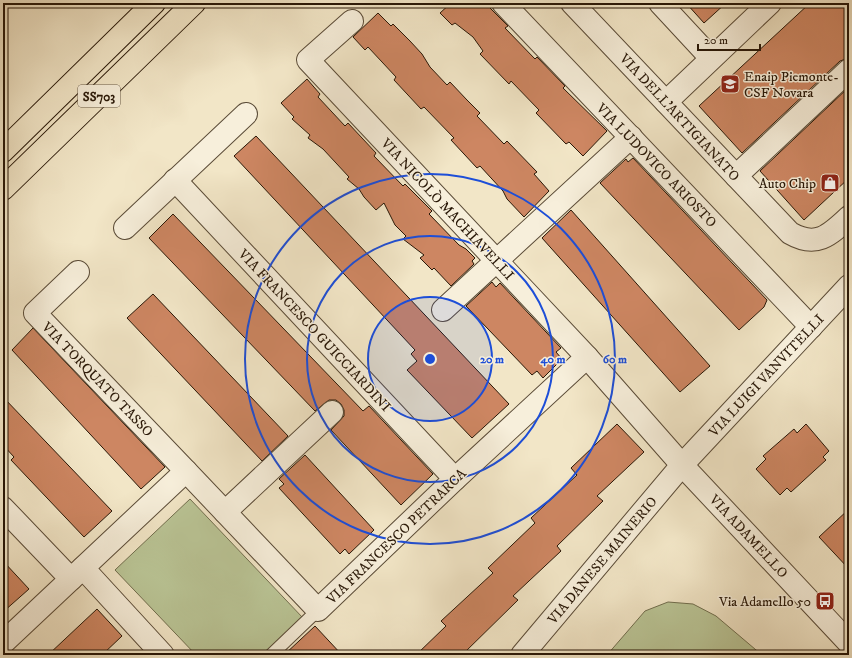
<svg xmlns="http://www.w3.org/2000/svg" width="852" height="658" viewBox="0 0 852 658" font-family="'IM FELL DW Pica',serif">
<rect width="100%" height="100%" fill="#f2e6c7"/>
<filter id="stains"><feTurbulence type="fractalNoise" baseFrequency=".005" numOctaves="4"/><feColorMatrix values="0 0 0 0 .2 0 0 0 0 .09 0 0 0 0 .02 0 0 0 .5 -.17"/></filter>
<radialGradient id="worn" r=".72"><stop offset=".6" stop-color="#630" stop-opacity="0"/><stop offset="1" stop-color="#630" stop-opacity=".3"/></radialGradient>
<g fill="#bac596" stroke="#716e4e">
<polygon points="190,499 303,618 264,655 196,655 115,570"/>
<polygon points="668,602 693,604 716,616 762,655 607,655 645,611"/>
</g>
<g fill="#cd8662" stroke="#281707">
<polygon points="451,3 485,3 508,26 505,28 535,59 537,57 565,86 563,88 607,131 583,156 569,142 566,144 536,113 539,110 511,81 509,84 480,54 483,51 473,37 455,23 452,25 440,13"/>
<polygon points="686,3 726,3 704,23"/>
<polygon points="810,3 849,3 849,58 840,61 742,153 699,106"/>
<polygon points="378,13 391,26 393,24 410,41 422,54 430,67 447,85 450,82 467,100 480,113 477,116 504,144 507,141 537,172 534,174 549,191 524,217 507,199 503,191 480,166 477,168 451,140 454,138 424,107 421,109 394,80 396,77 368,47 365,50 353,37"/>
<polygon points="307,79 320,94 318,97 345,126 348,123 376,153 374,156 403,186 405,184 432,211 429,214 459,245 466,249 475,258 472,261 474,264 451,286 434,268 432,270 420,258 424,255 403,239 406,236 395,225 384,203 376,210 364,197 359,189 347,179 349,177 323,149 308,138 310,135 292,119 294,117 281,103"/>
<polygon points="849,87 849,178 804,220 760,171"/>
<polygon points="256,136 509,404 472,438 407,370 417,361 411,354 415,350 234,156"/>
<polygon points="633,158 767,300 764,307 739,330 600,183 626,159 628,162"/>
<polygon points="571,210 710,366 680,392 542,238"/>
<polygon points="173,214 363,411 369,406 433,474 401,505 331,430 344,416 344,410 341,404 336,400 329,400 315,411 149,238"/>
<polygon points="492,282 496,287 500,283 561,348 556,352 562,359 543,378 537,371 532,375 466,306"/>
<polygon points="153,294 288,436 262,461 127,318"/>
<polygon points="33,328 165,467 141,489 12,350"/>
<polygon points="3,397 112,511 84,537 11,460 14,457 3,445"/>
<polygon points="617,424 644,452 597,496 603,501 557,546 561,551 513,596 518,600 462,655 416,655 446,626 441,621 493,573 488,568 535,523 531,518 577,475 571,468"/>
<polygon points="806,424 829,451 823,457 826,460 791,492 787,488 780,495 756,469 766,459 763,456 794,429 797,433"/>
<polygon points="305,455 374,530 349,554 345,549 340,554 279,488 284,484 279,479"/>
<polygon points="849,509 849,569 819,537"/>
<polygon points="3,561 29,589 3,612"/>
<polygon points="97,609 122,636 102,655 48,655"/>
<polygon points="315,626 342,655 284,655"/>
</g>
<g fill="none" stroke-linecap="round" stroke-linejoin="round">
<defs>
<polyline id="lane" points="271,655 318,610"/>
<g id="street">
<polyline points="503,3 811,327"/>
<path d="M 572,3 L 790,233 C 816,248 829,236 849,217"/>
<polyline points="660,3 711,58"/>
<polyline points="352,21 308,60 587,357"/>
<polyline points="666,102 770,3"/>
<polyline points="736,176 849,70"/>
<polyline points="175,180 455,479"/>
<polyline points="125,228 246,114"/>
<polyline points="78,272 35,313 186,471"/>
<polyline points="443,310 631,137"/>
<polyline points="3,508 71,579"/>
<polyline points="225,512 332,412"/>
<polyline points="83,568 163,655"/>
<polyline points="3,643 186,471 318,610 455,479 587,357 682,465 849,643"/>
<polyline points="522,655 682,465 849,286"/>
</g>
<g id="highway">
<polyline points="3,151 154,3"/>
<polyline points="3,189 194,3"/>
</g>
</defs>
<use href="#lane" stroke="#5a4b37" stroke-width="14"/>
<use href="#street" stroke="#5a4b37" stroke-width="24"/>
<use href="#highway" stroke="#281707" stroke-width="24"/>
<use href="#lane" stroke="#f7efdb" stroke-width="12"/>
<use href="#street" stroke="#f7efdb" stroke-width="22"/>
<use href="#highway" stroke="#f2e6c7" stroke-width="22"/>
</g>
<circle cx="430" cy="359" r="62" fill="#1d4ed8" fill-opacity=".12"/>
<g fill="none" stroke="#1d4ed8" stroke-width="2">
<circle cx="430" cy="359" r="62"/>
<circle cx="430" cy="359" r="123"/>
<circle cx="430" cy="359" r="185"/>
</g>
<defs>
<symbol id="school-square" viewBox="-11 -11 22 22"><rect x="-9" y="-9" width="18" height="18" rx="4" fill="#8f2418" stroke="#f7efdb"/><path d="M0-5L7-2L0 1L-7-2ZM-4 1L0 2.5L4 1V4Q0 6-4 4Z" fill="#fff"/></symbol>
<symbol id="shop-square" viewBox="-11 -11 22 22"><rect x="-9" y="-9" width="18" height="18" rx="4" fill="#8f2418" stroke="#f7efdb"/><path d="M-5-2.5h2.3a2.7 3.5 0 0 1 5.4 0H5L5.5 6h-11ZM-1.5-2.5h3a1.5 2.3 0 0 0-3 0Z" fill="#fff"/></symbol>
<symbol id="bus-square" viewBox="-11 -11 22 22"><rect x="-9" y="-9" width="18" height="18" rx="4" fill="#8f2418" stroke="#f7efdb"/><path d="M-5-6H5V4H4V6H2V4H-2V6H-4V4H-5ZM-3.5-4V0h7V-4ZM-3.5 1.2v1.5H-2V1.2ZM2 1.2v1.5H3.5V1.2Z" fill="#fff"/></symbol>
</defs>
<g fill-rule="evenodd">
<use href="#school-square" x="719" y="73" width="22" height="22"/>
<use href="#shop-square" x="819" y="172" width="22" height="22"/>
<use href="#bus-square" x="814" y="590" width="22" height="22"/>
</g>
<g text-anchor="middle" stroke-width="3" stroke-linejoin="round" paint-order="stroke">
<rect fill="#f7efdb" stroke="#665847" stroke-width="1" x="78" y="85" width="42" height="22" rx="3"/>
<g font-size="13" font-weight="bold" fill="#281707">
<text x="99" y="101">SS703</text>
</g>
<g font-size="14" fill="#281707" stroke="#f7efdb" text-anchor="end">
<text x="744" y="81" text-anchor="start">Enaip Piemonte-<tspan x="744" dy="16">CSF Novara</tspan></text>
<text x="816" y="188">Auto Chip</text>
<text x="811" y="606">Via Adamello 50</text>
</g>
<g font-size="14" fill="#281707" stroke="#f7efdb">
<text transform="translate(680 117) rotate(47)" y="5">VIA DELL'ARTIGIANATO</text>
<text transform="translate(657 165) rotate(46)" y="5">VIA LUDOVICO ARIOSTO</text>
<text transform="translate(448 209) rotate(47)" y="5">VIA NICOLÒ MACHIAVELLI</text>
<text transform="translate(315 330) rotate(47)" y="5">VIA FRANCESCO GUICCIARDINI</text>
<text transform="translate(766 375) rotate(-47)" y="5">VIA LUIGI VANVITELLI</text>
<text transform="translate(98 379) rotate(46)" y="5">VIA TORQUATO TASSO</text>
<text transform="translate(396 536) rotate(-44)" y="5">VIA FRANCESCO PETRARCA</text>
<text transform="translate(749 536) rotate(47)" y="5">VIA ADAMELLO</text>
<text transform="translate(602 560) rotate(-50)" y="5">VIA DANESE MAINERIO</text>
</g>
</g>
<circle cx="430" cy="359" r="6" fill="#1d4ed8" stroke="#f7efdb" stroke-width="2"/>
<g font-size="12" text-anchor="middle" font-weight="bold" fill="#1d4ed8" stroke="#f7efdb" stroke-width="3" stroke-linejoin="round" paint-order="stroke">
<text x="492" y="363">20 m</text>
<text x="553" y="363">40 m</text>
<text x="615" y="363">60 m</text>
</g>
<rect width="852" height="658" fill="none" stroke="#f2e6c7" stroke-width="16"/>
<rect x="4" y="4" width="844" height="650" fill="none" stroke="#281707" stroke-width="2"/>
<rect x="8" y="8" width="836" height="642" fill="none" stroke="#281707"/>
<path d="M698 44v6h62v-6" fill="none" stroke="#281707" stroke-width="2"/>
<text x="704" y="44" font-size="12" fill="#281707" stroke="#f7efdb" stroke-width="3" paint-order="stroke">20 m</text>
<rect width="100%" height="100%" filter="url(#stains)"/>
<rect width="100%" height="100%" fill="url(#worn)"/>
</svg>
